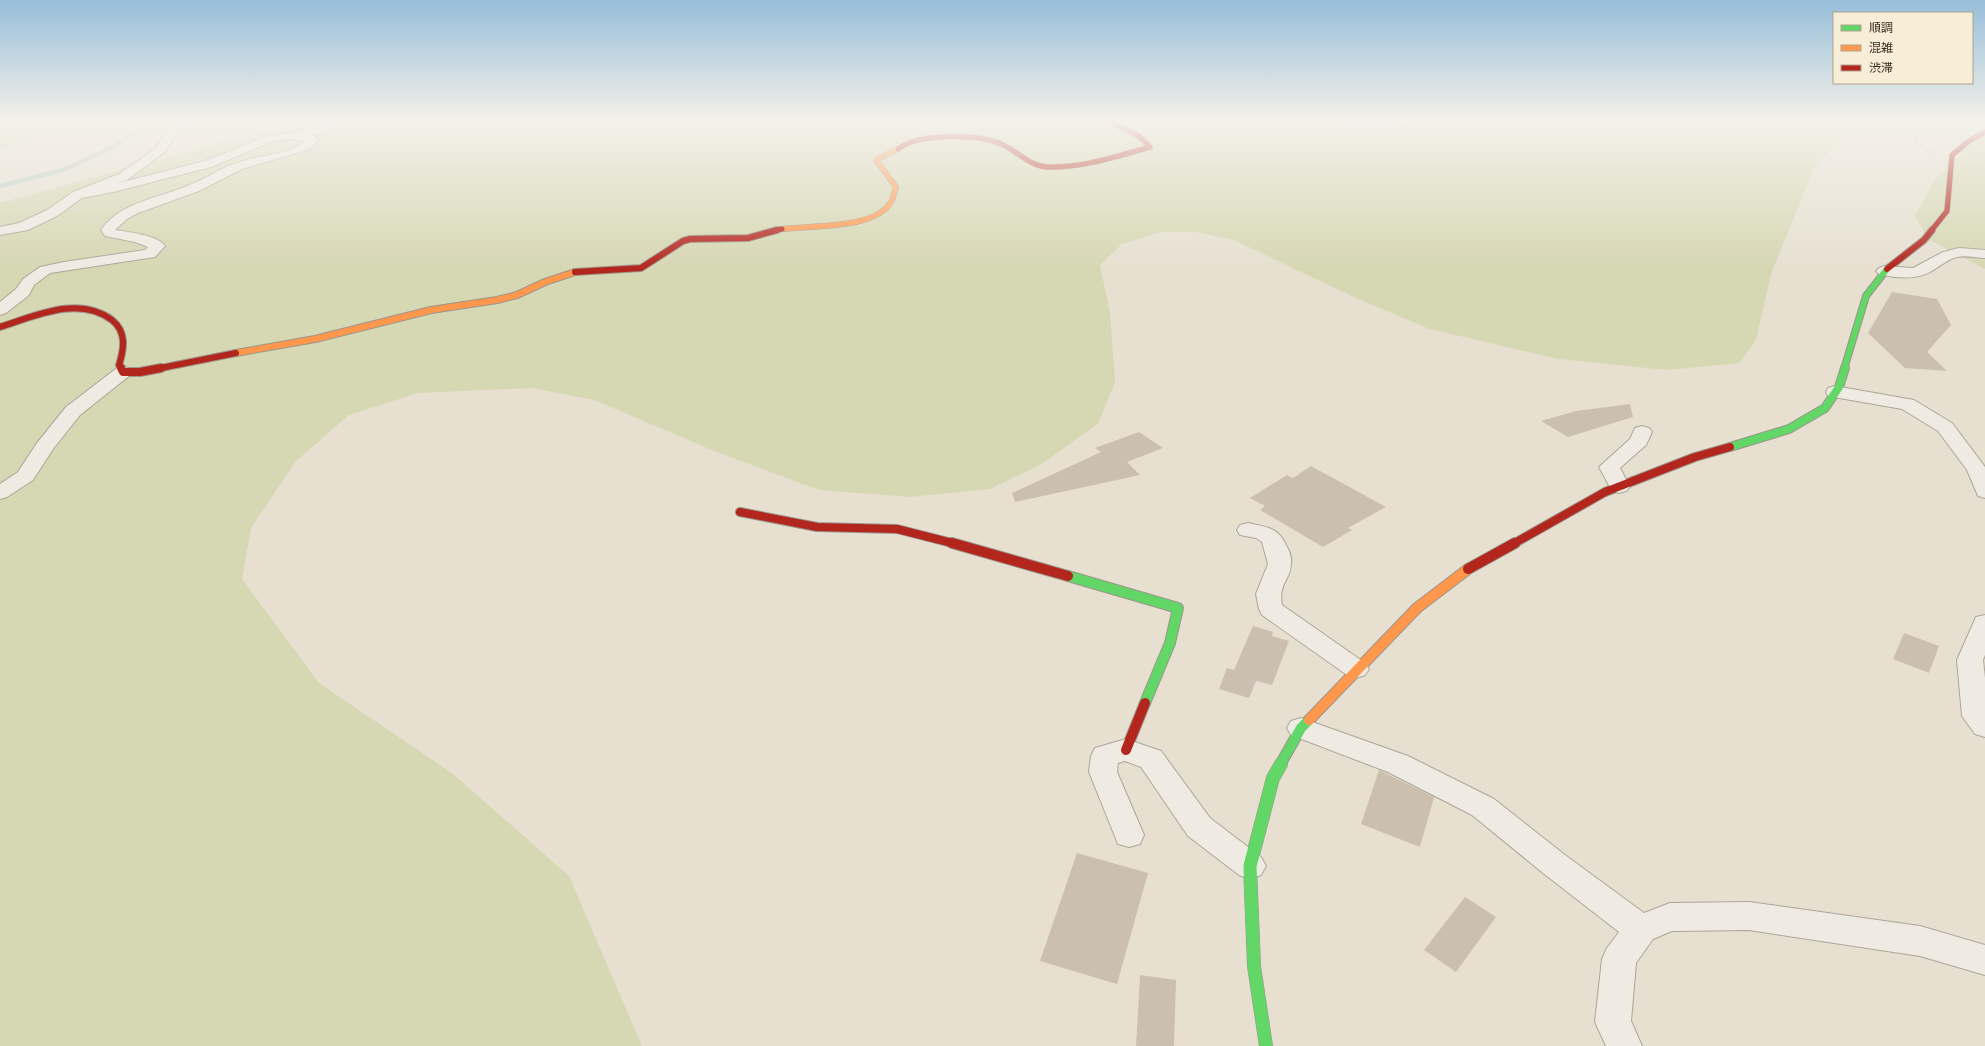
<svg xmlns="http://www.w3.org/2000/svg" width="1985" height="1046" viewBox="0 0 1985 1046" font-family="'Libre Baskerville','Noto Sans JP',serif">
<rect width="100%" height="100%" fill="#e7e0d1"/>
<g fill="#d6d7b3">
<polygon points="0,122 65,122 34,137 0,150"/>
<polygon points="297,122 1860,122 1838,141 1813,171 1771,274 1756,340 1739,363 1667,370 1558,359 1430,329 1358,299 1234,240 1197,232 1160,232 1122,244 1100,265 1110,313 1115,382 1098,424 1040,465 990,489 910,497 819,490 717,452 594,400 533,388 418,393 349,415 296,461 251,528 242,579 319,683 453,774 569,876 642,1046 0,1046 0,203"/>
<polygon points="1985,133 1985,269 1928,239 1915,216 1935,180 1978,136"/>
</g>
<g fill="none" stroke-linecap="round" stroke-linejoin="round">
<polyline stroke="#bcccc2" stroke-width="4.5" points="0,186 66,169 112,147 150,122"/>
</g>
<g fill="#cbbfb2">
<polygon points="1892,292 1937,299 1951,325 1927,352 1947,371 1905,368 1868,333"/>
<polygon points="1630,404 1633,417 1568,437 1541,421 1576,411"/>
<polygon points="1139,432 1163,448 1127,462 1140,475 1015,502 1012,493 1101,452 1095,448"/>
<polygon points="1311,466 1386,507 1348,528 1352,530 1323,547 1260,510 1265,506 1250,498 1287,475 1293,478"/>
<polygon points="1253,626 1273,632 1272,636 1289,641 1272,685 1256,681 1249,698 1219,689 1227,668 1234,670"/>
<polygon points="1904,633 1939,646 1929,673 1893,659"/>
<polygon points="1379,770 1434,797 1420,847 1361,824"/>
<polygon points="1077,853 1148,873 1117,984 1040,961"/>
<polygon points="1465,897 1496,917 1456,972 1424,950"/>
<polygon points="1140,975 1176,980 1174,1046 1136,1046"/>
</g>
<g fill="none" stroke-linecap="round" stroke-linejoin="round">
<defs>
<g id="street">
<path d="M 177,122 L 190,122 L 177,132 L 165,152 L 127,180 L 119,183 L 208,160 L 267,136 L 298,132 L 335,122 L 354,122 L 353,124 L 312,135 L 318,140 L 312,147 L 304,151 L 242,169 L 199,191 L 138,213 L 127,219 L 115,230 C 128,232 158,235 165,246 L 155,257 L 50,273 L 34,285 L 29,295 L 6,313 L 0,315 L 0,302 L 16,289 L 23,279 L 40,267 L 64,262 L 145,250 L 148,247 L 135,242 L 105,236 L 101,230 C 121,201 161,198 192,184 C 209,177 224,166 242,161 C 261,155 290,155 305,141 L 292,139 L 273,141 L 211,167 L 113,192 L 82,198 L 57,216 L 28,230 L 0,235 L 0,227 L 19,223 L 47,210 L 73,192 L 119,174 L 156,148 L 169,128 Z"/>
<polygon points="1321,122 1429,122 1424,125 1368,129 1326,125"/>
<path d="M 1959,248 L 1985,250 L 1985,258 C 1976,258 1966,255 1957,257 C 1948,259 1939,267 1930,272 C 1916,280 1894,278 1879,274 L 1876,271 L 1879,268 L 1884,266 L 1913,268 L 1943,252 Z"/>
<polygon points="123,367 129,368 132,372 129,376 80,415 53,449 33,480 7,497 0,499 0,484 18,472 37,443 66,407 117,368"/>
<polygon points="1835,386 1914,400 1952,423 1985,467 1985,498 1978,496 1967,470 1938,431 1902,409 1828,396 1826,392 1828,388"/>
<polygon points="1642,426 1649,428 1652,432 1646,445 1620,468 1630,487 1626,491 1619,493 1612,491 1599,467 1630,439 1635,428"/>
<path d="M 1248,523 C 1266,527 1278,527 1286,545 C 1289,550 1292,558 1291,563 C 1291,580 1278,583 1282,605 L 1365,663 L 1369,669 L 1365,675 L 1356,678 L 1347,675 L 1262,615 L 1259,609 L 1256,594 L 1268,564 L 1262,542 L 1256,538 L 1240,535 L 1237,530 L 1240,525 Z"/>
<polygon points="1985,615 1985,655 1983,660 1985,678 1985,737 1975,734 1962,716 1957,660 1976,617"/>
<polygon points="1301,718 1408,756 1494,799 1565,855 1644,913 1670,903 1749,902 1920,926 1985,945 1985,975 1920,956 1749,930 1672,931 1653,939 1636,963 1631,1021 1642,1046 1606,1046 1595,1022 1602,959 1607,948 1619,932 1543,873 1472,815 1388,772 1291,735 1287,728 1291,721"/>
<polygon points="1126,739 1161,751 1210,818 1261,857 1266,866 1261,875 1250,879 1239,875 1188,836 1141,767 1125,761 1118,763 1117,772 1144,835 1140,844 1129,847 1118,844 1089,772 1091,756 1095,748"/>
</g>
<polyline id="fast-far3" points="1844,369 1866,296 1887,269"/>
<polyline id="fast-far2" points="1730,447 1789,429 1825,408 1839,387 1845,368"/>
<g id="fast-far1">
<polyline points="1068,576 1178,608 1170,643 1145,703"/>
<polyline points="1280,765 1301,728 1309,720"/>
</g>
<polyline id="fast" points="1266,1046 1254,966 1250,866 1273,778 1281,764"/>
<path id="slow-far2" d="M 782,229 C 811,225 874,230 891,202 C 894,198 894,192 896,187 L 876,160 L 898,149"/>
<polyline id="slow-far1" points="236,353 315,339 431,310 497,300 517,295 545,282 575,272"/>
<polyline id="slow" points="1309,720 1417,608 1468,569"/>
<g id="jam-far3">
<path d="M 898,149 C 918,133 976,134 999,143 C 1017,150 1028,166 1048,167 C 1083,168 1117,156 1150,147 L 1139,136 L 1110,122"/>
<polyline points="773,231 782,229"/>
<polyline points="1931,231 1947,211 1952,155 1969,141 1985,132"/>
</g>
<g id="jam-far2">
<polyline points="1887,269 1924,240 1932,230"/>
<polyline points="575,272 641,268 683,241 690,239 748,238 777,230"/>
<path d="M 0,327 C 35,316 79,295 112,320 C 127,332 124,349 119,365 L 121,369"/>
<polyline points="156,369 236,353"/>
</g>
<g id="jam-far1">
<polyline points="121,368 123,372 140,372 161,368"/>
<polyline points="740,512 817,527 897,529 956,544"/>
<polyline points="1513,544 1605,492 1695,457 1730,447"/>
</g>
<g id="jam">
<polyline points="952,543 1068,576"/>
<polyline points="1468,569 1515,543"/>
<polyline points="1126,750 1145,703"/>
</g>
</defs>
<use href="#street" stroke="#ada599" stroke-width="2"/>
<use href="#fast-far3" stroke="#9c958a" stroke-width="8"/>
<use href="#fast-far2" stroke="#9c958a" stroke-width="10"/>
<use href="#fast-far1" stroke="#9c958a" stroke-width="12"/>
<use href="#fast" stroke="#9c958a" stroke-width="14"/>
<use href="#slow-far2" stroke="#9c958a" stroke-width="6"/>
<use href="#slow-far1" stroke="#9c958a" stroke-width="8"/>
<use href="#slow" stroke="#9c958a" stroke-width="12"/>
<use href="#jam-far3" stroke="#9c958a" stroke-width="6"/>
<use href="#jam-far2" stroke="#9c958a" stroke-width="8"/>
<use href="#jam-far1" stroke="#9c958a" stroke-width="10"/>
<use href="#jam" stroke="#9c958a" stroke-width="12"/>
<polyline stroke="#c8c2b9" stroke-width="1.5" stroke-dasharray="1.5 1" stroke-linecap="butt" points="1916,122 1924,127 1914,142 1932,153"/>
<use href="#street" fill="#efebe3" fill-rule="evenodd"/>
<use href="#fast-far3" stroke="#63d668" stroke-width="6"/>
<use href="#fast-far2" stroke="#63d668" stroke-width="8"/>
<use href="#fast-far1" stroke="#63d668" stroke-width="10"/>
<use href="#fast" stroke="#63d668" stroke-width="13"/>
<use href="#slow-far2" stroke="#ff974d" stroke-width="5"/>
<use href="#slow-far1" stroke="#ff974d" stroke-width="6"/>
<use href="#slow" stroke="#ff974d" stroke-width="10"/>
<use href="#jam-far3" stroke="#b3261e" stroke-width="5"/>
<use href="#jam-far2" stroke="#b3261e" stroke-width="6"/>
<use href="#jam-far1" stroke="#b3261e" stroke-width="8"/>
<use href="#jam" stroke="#b3261e" stroke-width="10"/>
</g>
<linearGradient id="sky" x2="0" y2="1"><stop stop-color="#96bed9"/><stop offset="0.45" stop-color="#f4f1ea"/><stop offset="1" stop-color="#f4f1ea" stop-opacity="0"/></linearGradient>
<rect width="1985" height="269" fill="url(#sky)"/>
<rect x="1833" y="12" width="140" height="72" fill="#f7eed8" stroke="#ada18e"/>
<rect x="1841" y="25" width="20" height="6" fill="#63d668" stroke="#ada18e"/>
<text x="1869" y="32" font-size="12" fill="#3d2e20">順調</text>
<rect x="1841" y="45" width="20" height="6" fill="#ff974d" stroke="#ada18e"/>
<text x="1869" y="52" font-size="12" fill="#3d2e20">混雑</text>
<rect x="1841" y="65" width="20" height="6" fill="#b3261e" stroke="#ada18e"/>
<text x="1869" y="72" font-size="12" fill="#3d2e20">渋滞</text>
</svg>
